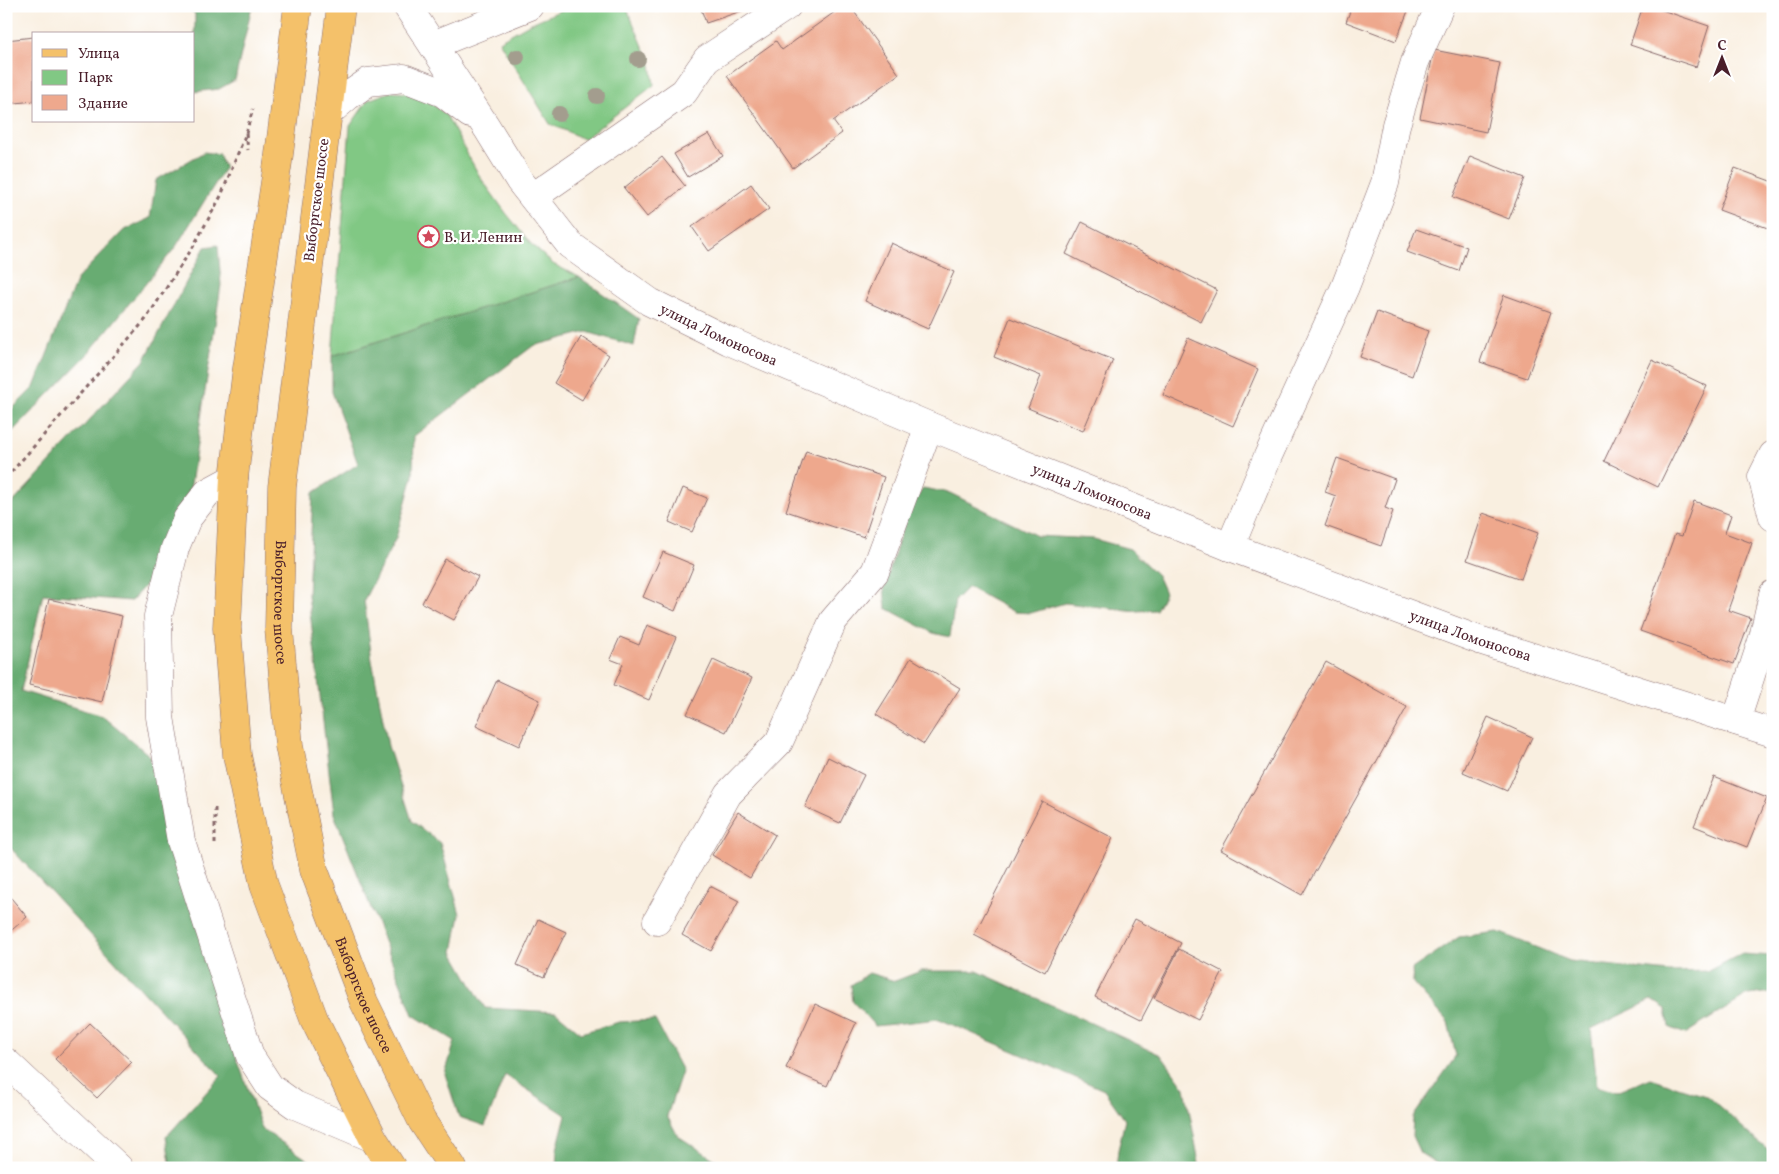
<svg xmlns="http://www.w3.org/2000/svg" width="1779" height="1174" viewBox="0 0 1779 1174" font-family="Vollkorn,serif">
<rect width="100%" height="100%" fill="#fff"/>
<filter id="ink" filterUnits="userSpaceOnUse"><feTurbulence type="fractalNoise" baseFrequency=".02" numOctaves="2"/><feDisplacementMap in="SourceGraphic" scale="10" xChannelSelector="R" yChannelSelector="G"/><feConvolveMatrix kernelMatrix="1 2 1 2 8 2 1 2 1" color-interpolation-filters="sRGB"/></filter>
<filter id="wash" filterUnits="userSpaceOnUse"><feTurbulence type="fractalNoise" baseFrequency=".0096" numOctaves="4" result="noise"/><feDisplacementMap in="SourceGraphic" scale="20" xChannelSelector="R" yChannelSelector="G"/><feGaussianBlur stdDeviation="1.12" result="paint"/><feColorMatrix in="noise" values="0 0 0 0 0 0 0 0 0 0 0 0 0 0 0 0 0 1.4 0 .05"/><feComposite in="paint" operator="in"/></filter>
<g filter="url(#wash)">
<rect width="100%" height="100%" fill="#f9efe0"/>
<g fill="#81c884" stroke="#667458">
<polygon points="571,6 626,6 651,65 654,85 584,139 550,124 499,41 529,24"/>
<polygon points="390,92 420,94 446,115 480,177 506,213 531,244 553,264 579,277 332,356 350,126 368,100"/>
</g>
<g fill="#68ac72" stroke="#59664e">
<polygon points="187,6 252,6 235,80 219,89 194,92 195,14"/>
<polygon points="204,152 219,154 225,168 175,248 86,356 6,438 6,415 34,387 77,279 123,231 150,218 156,180"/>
<polygon points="218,245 221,285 190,491 174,515 148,582 131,601 43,594 21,691 102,716 150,756 182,873 234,1050 262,1129 320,1168 171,1168 166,1137 221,1076 6,843 6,510 144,361 205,247"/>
<polygon points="579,277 639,319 634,346 587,332 533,346 414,436 413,476 396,538 364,600 372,660 388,746 412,821 440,843 460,914 453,952 485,1008 556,1012 581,1033 619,1022 655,1020 682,1071 667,1116 678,1136 728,1168 556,1168 557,1149 566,1115 505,1075 485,1126 459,1117 445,1074 455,1041 413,1015 334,814 308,595 313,493 358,464 332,392 332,356"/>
<polygon points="923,488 950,493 1037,536 1094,539 1130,549 1157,575 1165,593 1156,610 1137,611 1065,603 1031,613 1014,612 968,587 955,600 950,637 933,633 886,608 884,589 905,519"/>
<polygon points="1498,932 1570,961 1669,972 1708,971 1741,954 1773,956 1773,992 1748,995 1685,1034 1669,1027 1666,1009 1652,1000 1591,1029 1597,1086 1616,1092 1650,1078 1709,1097 1773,1155 1773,1168 1444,1168 1420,1153 1412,1136 1413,1117 1456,1056 1448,1022 1413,983 1412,969 1459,937"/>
<polygon points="921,971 977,971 1161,1055 1185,1088 1200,1168 1116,1168 1118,1150 1125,1120 1104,1090 939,1019 875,1026 853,1002 851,985 869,973 895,981"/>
</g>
<g id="blocks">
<g fill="#eea88d">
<polygon points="700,6 753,6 753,7 706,23"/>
<polygon points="843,6 850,6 899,74 833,121 842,133 793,168 727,76 776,41 782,50"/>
<polygon points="1352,6 1410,6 1396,41 1346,22"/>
<polygon points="1643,6 1650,6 1709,26 1696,67 1630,45"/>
<polygon points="34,37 34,101 6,104 6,40"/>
<polygon points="1434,50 1500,63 1486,132 1420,118"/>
<polygon points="709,134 723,156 688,177 674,154"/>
<polygon points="1470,156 1525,178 1509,219 1453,197"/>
<polygon points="662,157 685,186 647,217 624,188"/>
<polygon points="1735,168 1773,182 1773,230 1719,210"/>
<polygon points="751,184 769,209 709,251 692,227"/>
<polygon points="1082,222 1217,290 1201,322 1066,254"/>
<polygon points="1416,229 1467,247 1459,271 1407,252"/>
<polygon points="891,243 954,272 928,329 865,301"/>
<polygon points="1504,295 1551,312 1527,378 1480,362"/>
<polygon points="1377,312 1428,331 1412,376 1360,357"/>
<polygon points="1010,318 1113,360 1083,431 1028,408 1041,376 994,357"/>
<polygon points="581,337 609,355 582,400 554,383"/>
<polygon points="1188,338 1258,369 1233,426 1163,395"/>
<polygon points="1652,360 1707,386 1658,487 1604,461"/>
<polygon points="806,451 884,477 864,537 786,511"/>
<polygon points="1337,458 1395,479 1385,508 1393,511 1381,546 1325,526 1336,496 1325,492"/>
<polygon points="683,488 707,498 692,532 669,522"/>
<polygon points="1694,501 1731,515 1725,533 1752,543 1728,610 1751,618 1734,664 1640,631 1675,534 1682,536"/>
<polygon points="1483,513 1538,533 1521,579 1467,560"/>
<polygon points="663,552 694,565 675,611 643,597"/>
<polygon points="445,559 478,577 454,620 422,603"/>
<polygon points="49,599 122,616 102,702 29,685"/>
<polygon points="647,625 676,637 649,700 614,685 623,664 610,659 620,637 639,645"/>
<polygon points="911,658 960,688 924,744 876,714"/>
<polygon points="713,660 752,678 726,732 687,714"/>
<polygon points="1326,662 1407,707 1302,895 1221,850"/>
<polygon points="497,680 540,700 519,746 476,726"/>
<polygon points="1488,717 1532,737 1507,791 1463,772"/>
<polygon points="828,757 864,775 840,823 805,807"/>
<polygon points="1714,777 1767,798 1747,847 1694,826"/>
<polygon points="1042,801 1113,838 1045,972 974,935"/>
<polygon points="738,812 775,835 750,878 712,855"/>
<polygon points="710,886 739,901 711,951 682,935"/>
<polygon points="6,892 27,917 6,935"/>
<polygon points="538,919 566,932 544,977 517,965"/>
<polygon points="1135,919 1181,943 1141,1020 1095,997"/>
<polygon points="1179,949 1223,972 1198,1020 1154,998"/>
<polygon points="815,1004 856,1023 827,1086 786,1068"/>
<polygon points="90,1023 132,1062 97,1098 55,1059"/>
</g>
</g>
</g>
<g filter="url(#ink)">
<use href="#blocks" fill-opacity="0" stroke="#87686a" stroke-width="1"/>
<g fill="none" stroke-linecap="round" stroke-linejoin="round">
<defs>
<g id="minor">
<path id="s1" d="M 407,6 L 487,128 L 519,180 L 570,245 L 650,302 L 729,341 L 929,426 L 1230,547 L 1479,640 L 1773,733"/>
<polyline points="433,45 530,6"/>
<polyline points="327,114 348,96 368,82 404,78 443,93 470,114"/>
<polyline points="533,197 684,92 707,59 787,6"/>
<polyline points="1773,455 1762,477 1773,517"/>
<polyline points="234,478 208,492 187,519 175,548 158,616 160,717 181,841 250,1056 270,1087 295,1105 373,1138"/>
<polyline points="1230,547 1268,456 1345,287 1369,225 1385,183 1396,125 1415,62 1440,6"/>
<polyline points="1736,721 1763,638 1773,594"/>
<polyline points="657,921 728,794 779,742 833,621 875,572 929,426"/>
<polyline points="6,1062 119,1168"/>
</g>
<g id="major">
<polyline points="298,6 278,162 246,375 234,478 227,628 237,755 264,885 314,1019 373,1138 392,1168"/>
<path id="s2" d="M 341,6 L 282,487 L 279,629 L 289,746 L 314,870 L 364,1002 L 422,1121 L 453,1168"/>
</g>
</defs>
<use href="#minor" stroke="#87686a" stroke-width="29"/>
<use href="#major" stroke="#87686a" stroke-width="29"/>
<g stroke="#87686a" stroke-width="3" stroke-dasharray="4 4" stroke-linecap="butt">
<polyline points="246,133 248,150"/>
<polyline points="6,478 146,319 193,247 221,196 246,133 253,109"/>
<polyline points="215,844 215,805"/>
</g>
<use href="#minor" stroke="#fff" stroke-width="28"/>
<use href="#major" stroke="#f4c16a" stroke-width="28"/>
</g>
<g fill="#a39d8e">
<circle cx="517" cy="57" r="8"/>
<circle cx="638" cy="59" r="8"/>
<circle cx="597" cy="96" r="8"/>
<circle cx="559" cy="114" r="8"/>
</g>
</g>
<defs>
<symbol id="sight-ring" viewBox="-11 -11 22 22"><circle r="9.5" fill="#fff" stroke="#d1495b" stroke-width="1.5"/><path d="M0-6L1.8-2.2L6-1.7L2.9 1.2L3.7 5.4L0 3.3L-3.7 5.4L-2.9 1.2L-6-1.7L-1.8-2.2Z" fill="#d1495b"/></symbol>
</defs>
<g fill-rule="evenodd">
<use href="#sight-ring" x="416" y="224" width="25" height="25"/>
</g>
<g text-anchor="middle" stroke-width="4.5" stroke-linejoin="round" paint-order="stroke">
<g font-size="15" fill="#4a1f2b" stroke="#fff">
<text transform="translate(316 200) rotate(-83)" y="5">Выборгское шоссе</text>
<text dy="5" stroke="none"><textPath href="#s1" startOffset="464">улица Ломоносова</textPath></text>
<text dy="5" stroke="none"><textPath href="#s1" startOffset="869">улица Ломоносова</textPath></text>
<text dy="5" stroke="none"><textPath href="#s2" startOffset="600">Выборгское шоссе</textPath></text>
<text dy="5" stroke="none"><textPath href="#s1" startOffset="1274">улица Ломоносова</textPath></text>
<text dy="5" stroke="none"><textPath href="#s2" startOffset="1005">Выборгское шоссе</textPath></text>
</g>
<g font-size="15" fill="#4a1f2b" stroke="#fff" text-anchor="start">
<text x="444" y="242">В. И. Ленин</text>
</g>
</g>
<rect width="1779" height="1174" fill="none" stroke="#fff" stroke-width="25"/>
<rect x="32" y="32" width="162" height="90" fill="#ffffff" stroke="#b7a5aa"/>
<rect x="42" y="49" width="25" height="8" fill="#f4c16a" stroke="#b7a5aa"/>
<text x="78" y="58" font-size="15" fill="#4a1f2b">Улица</text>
<rect x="42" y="70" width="25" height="15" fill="#81c884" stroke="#b7a5aa"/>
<text x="78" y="82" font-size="15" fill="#4a1f2b">Парк</text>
<rect x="42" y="95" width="25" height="15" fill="#eea88d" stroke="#b7a5aa"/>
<text x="78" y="108" font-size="15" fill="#4a1f2b">Здание</text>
<g transform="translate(1722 58)" stroke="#ffffff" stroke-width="4" paint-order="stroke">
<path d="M0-4L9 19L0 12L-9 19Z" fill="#4a1f2b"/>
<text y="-8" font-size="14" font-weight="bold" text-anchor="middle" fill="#4a1f2b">С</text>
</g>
</svg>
